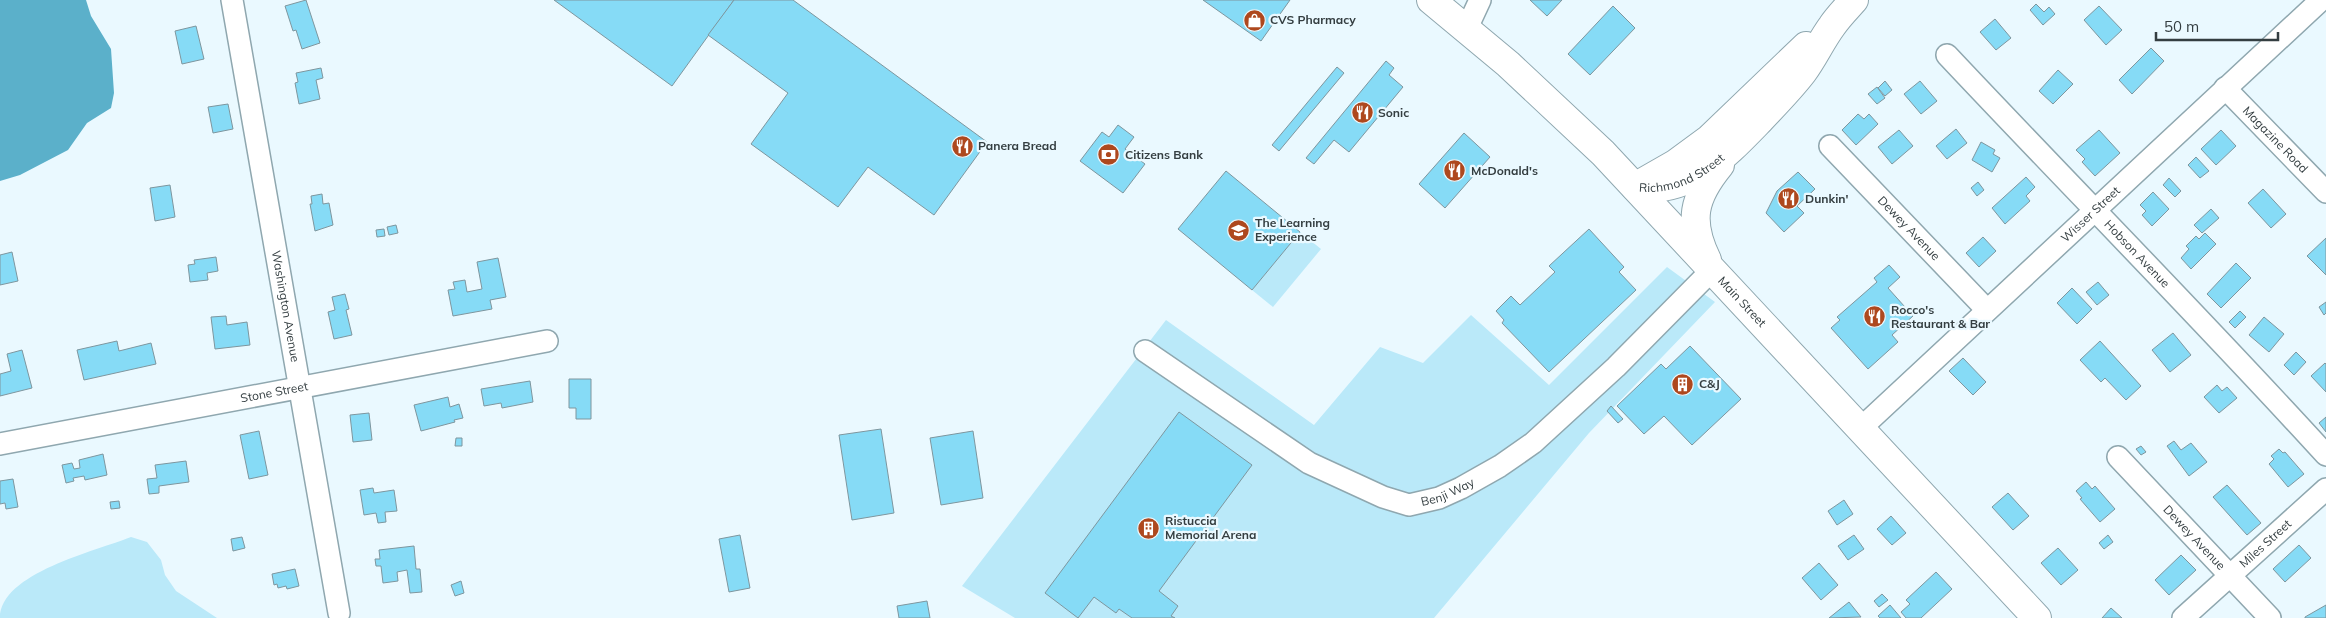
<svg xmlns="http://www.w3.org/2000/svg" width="2326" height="618" viewBox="0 0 2326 618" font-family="Mulish,sans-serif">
<rect width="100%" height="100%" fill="#eaf9ff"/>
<g fill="#bae9f9">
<polygon points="1300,232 1321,249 1273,307 1252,290"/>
<polygon points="1667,267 1715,302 1589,433 1434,618 1015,618 962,586 1166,320 1314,425 1380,347 1423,363 1471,315 1549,385"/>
<path d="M 131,537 L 147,542 L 161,560 L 165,575 L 176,591 L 217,618 L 0,618 C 0,573 96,551 131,537 Z"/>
</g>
<polygon fill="#5bb0ca" points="0,0 86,0 91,16 111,49 114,93 111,108 87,123 68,150 20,175 0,181"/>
<g fill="#86dbf6" stroke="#7e969e">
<polygon points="306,0 320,43 302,49 296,30 293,31 285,6"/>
<polygon points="554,0 734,0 672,86"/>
<polygon points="734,0 793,0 987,142 934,215 868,167 838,207 751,144 788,93 708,35"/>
<polygon points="1203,0 1290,0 1261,41"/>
<polygon points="1530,0 1562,0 1547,16"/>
<polygon points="2036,4 2044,12 2049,7 2055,14 2043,25 2030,10"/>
<polygon points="1613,6 1635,28 1590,75 1568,54"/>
<polygon points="2099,6 2122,30 2106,45 2084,20"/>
<polygon points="1995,19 2011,38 1996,50 1980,32"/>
<polygon points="196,26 204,59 182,64 175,31"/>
<polygon points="2151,48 2164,61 2132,94 2119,80"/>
<polygon points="1386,61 1394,68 1389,75 1403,87 1349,152 1334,140 1314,164 1306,158"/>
<polygon points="1337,67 1344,73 1279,151 1272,145"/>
<polygon points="321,68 323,78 316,80 320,99 299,104 295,83 298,82 296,73"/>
<polygon points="2058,70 2073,84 2053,104 2039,91"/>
<polygon points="1885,81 1892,90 1885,96 1878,88"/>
<polygon points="1920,81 1937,101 1921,114 1904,94"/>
<polygon points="1877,87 1885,98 1877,104 1868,94"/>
<polygon points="228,104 233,129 213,133 208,107"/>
<polygon points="1858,114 1864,119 1869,114 1878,124 1856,145 1842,130"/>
<polygon points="1118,125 1134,137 1125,149 1145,164 1123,193 1080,161 1102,132 1109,137"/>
<polygon points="1956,129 1967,143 1947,159 1936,146"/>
<polygon points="1899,130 1913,146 1892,164 1878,147"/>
<polygon points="2099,130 2120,153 2095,176 2082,162 2085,159 2076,150"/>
<polygon points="2221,130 2236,146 2216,165 2201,149"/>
<polygon points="1464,133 1490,157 1445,208 1419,184"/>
<polygon points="1981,142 1995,150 1993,154 2000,158 1992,172 1972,160"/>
<polygon points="2196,157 2209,171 2200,178 2188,165"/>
<polygon points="1226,171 1300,232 1252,290 1178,229"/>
<polygon points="1798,172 1815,189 1797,206 1804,213 1784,232 1766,213 1777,191"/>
<polygon points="2026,177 2035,187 2026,196 2030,201 2005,224 1992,208"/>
<polygon points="2169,178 2181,191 2175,197 2163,185"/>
<polygon points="1978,182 1984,190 1977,196 1971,188"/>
<polygon points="170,185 175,217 155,221 150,188"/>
<polygon points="2263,189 2286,214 2271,228 2248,203"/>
<polygon points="2153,192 2169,209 2152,226 2142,215 2146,211 2140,205"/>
<polygon points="322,194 323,204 329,203 333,225 315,231 310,204 312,204 311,196"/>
<polygon points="2211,209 2219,218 2202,233 2194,225"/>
<polygon points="396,225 398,233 389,235 387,227"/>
<polygon points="384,229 385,236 377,237 376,230"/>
<polygon points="1589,229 1624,267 1619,272 1636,290 1549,372 1502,323 1504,320 1496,311 1511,296 1520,305 1555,272 1549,266"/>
<polygon points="2205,233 2216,244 2191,269 2181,258 2189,249 2186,246 2196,236 2199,239"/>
<polygon points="1983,237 1996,251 1979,267 1966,253"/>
<polygon points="2326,238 2326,275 2307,256"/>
<polygon points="12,252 18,281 0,285 0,255"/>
<polygon points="216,257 218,271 207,273 208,280 190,282 188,265 195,264 194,260"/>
<polygon points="498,258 506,297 490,300 492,309 453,316 448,290 455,289 453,282 465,280 467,292 482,289 477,262"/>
<polygon points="2236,263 2251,278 2221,308 2207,294"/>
<polygon points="1889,265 1900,277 1888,288 1913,316 1892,335 1898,342 1868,369 1831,328 1840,320 1837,317 1877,282 1874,278"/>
<polygon points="2098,282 2109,295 2097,305 2086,292"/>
<polygon points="2072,288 2092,309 2077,324 2057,303"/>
<polygon points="345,294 349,309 346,310 352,335 334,339 328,312 335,310 332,297"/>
<polygon points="2326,302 2326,313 2324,315 2319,307"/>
<polygon points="2240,311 2246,317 2235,328 2229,322"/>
<polygon points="226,316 227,325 247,322 250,345 215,349 211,317"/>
<polygon points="2264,317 2284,334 2269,352 2249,335"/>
<polygon points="2173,333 2191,355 2170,372 2152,350"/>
<polygon points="117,341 119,351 151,343 156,364 84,380 77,350"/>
<polygon points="2100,341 2141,386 2126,400 2105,378 2101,382 2080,360"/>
<polygon points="1690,346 1741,399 1692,445 1664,416 1644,434 1617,406 1661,364 1666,369"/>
<polygon points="22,350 32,388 0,396 0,374 11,371 7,354"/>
<polygon points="2296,352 2306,362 2294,375 2284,365"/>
<polygon points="1963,358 1986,382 1973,395 1949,371"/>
<polygon points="2325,363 2326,364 2326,392 2311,376"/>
<polygon points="569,379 591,379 591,419 576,419 576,408 569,408"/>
<polygon points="530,381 533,402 502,408 501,403 484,406 481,389"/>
<polygon points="2217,385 2222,391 2227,387 2237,398 2219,413 2204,397"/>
<polygon points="448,397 450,407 459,404 463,418 454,420 455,422 421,431 414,405"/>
<polygon points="1611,406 1623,419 1618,423 1607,411"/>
<polygon points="1179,412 1252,465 1159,591 1178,606 1171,616 1175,618 1132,618 1119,609 1116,613 1094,597 1078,618 1045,593"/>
<polygon points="369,413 372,440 353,442 350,415"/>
<polygon points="2326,417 2326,432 2319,423"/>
<polygon points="881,429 894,513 852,520 839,435"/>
<polygon points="259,431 268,475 249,479 240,435"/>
<polygon points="973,431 983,498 941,505 930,438"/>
<polygon points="456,438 462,438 462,446 455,446"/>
<polygon points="2174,441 2181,450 2191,443 2207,462 2189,476 2167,446"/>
<polygon points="2141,446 2146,452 2141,455 2136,449"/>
<polygon points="2279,449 2283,453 2285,452 2304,474 2288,487 2269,464 2274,459 2271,456"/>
<polygon points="103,454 107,475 85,480 84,476 73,478 74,481 66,483 62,465 72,463 74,469 80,468 79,460"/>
<polygon points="186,461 189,482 159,486 159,493 149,494 147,479 157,478 155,465"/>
<polygon points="13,479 18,507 6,509 5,503 0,504 0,481"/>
<polygon points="2086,482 2092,489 2095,486 2115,509 2100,522 2080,499 2082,498 2076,491"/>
<polygon points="2227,485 2261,523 2247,535 2213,497"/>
<polygon points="373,488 374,493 394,490 397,511 385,512 386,522 378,523 376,513 364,515 360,490"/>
<polygon points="2008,493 2029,516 2013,530 1992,507"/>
<polygon points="1844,500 1853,514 1837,525 1828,511"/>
<polygon points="119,501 120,508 111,509 110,502"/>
<polygon points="1891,516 1906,533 1892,545 1877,529"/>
<polygon points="740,535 750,588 729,592 719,539"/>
<polygon points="1854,535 1864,549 1848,560 1838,546"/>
<polygon points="2108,535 2113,542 2104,549 2099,543"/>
<polygon points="242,537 245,548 233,551 231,539"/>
<polygon points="2299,545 2311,558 2285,582 2273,569"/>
<polygon points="414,546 416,569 420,569 422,592 410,593 407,570 397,572 398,581 383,583 381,566 376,566 375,559 380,559 379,550"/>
<polygon points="2058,548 2078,570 2061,585 2041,563"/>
<polygon points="2181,555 2196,570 2169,595 2155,580"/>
<polygon points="1819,563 1838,585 1821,600 1802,578"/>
<polygon points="295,569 299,586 287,589 286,586 278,588 277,584 274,585 272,574"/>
<polygon points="1936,572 1952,589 1921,618 1906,618 1901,612 1910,604 1906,600"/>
<polygon points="461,581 464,593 455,596 451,585"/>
<polygon points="1882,594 1888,600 1879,607 1874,601"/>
<polygon points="927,601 930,618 899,618 897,606"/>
<polygon points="1849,602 1861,617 1829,618"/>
<polygon points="1890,605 1901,618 1880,618 1878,616"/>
<polygon points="2326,605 2326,618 2305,618 2305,617"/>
<polygon points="2111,608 2122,618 2102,618"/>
</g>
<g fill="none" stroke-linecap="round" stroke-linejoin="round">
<defs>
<g id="minor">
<path id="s1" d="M 232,0 L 339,613"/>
<polyline points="1467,28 1480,0"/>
<path id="s2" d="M 1947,55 C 2073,189 2202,319 2326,455"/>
<path id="s3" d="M 2225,88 L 2326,192"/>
<path id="s4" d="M 1830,146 L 1987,310"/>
<path id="s5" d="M 1145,351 L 1309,463 L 1383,497 L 1409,505 L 1439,498 L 1461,488 L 1500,466 L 1533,443 L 1616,367 L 1712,270"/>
<path id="s6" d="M 1860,429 L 2321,0"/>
<path id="s7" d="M 0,444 L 547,341"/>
<path id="s8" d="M 2118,457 L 2270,618"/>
<path id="s9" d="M 2183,618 L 2326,489"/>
</g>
<g id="major">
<path id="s10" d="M 1431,0 L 1508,64 L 1603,153 L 2037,618"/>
<polyline points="1640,184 1675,164 1709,139 1806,46"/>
<path id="s11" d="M 1635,187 C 1689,195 1725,156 1760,120 C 1775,104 1790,89 1803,72 C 1814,57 1821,41 1832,26 C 1838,17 1846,9 1854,0"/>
<path d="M 1707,260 C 1688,221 1693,198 1720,165"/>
</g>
</defs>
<use href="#minor" stroke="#8fa7af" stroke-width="24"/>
<use href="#major" stroke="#8fa7af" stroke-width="30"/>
<use href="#minor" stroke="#fff" stroke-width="21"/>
<use href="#major" stroke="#fff" stroke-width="28"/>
</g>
<defs>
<symbol id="shop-disc" viewBox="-11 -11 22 22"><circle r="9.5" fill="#ae481e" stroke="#eaf9ff"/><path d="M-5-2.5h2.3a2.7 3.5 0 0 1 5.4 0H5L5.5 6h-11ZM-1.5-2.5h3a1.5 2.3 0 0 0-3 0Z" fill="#fff"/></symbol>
<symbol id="restaurant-disc" viewBox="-11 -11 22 22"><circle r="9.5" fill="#ae481e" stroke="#eaf9ff"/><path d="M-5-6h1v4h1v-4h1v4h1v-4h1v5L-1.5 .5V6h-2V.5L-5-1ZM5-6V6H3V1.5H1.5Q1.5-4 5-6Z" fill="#fff"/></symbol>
<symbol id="bank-disc" viewBox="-11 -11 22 22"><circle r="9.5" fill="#ae481e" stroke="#eaf9ff"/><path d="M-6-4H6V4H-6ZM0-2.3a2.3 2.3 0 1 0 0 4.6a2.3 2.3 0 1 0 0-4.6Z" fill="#fff"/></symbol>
<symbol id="school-disc" viewBox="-11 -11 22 22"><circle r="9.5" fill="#ae481e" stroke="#eaf9ff"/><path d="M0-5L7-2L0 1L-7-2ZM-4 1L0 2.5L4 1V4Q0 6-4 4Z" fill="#fff"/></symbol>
<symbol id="building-disc" viewBox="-11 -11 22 22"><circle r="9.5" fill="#ae481e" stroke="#eaf9ff"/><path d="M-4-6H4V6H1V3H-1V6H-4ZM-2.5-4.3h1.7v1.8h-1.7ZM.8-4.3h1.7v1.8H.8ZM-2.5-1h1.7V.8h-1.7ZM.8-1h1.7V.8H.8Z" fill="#fff"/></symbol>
</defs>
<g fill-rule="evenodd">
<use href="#shop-disc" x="1242" y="8" width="25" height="25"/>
<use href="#restaurant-disc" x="1350" y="100" width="25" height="25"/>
<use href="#restaurant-disc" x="950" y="134" width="25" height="25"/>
<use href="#bank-disc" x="1096" y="142" width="25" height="25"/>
<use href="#restaurant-disc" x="1442" y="158" width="25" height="25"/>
<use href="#restaurant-disc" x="1776" y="186" width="25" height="25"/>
<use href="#school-disc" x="1226" y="218" width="25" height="25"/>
<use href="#restaurant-disc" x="1862" y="304" width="25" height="25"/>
<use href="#building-disc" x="1670" y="372" width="25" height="25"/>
<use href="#building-disc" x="1136" y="516" width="25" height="25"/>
</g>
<g text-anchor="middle" stroke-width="4.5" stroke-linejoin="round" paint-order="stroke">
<g font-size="12" font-weight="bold" fill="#343e41" stroke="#eaf9ff" text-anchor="start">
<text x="1270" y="24">CVS Pharmacy</text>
<text x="1378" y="117">Sonic</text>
<text x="978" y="150">Panera Bread</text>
<text x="1125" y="159">Citizens Bank</text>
<text x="1471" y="175">McDonald's</text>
<text x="1805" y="203">Dunkin'</text>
<text x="1255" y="227">The Learning<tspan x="1255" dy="14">Experience</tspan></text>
<text x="1891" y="314">Rocco's<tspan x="1891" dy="14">Restaurant &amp; Bar</tspan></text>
<text x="1699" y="388">C&amp;J</text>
<text x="1165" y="525">Ristuccia<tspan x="1165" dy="14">Memorial Arena</tspan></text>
</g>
<g font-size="12" fill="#343e41" stroke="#eaf9ff">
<text dy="4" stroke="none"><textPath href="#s3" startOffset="72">Magazine Road</textPath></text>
<text dy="4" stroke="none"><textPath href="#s11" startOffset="50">Richmond Street</textPath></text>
<text dy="4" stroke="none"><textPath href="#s6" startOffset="315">Wisser Street</textPath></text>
<text dy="4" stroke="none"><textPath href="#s4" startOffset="114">Dewey Avenue</textPath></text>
<text dy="4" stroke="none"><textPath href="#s2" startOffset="275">Hobson Avenue</textPath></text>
<text dy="4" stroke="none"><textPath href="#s10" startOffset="434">Main Street</textPath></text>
<text dy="4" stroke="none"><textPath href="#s1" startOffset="311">Washington Avenue</textPath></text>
<text dy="4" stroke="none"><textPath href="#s7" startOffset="279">Stone Street</textPath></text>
<text dy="4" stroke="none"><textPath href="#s5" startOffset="348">Benji Way</textPath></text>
<text dy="4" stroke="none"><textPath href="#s8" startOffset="111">Dewey Avenue</textPath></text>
<text dy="4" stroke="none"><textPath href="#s9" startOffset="111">Miles Street</textPath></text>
</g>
</g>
<path d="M2156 32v8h122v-8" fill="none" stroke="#343e41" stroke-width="2.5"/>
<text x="2164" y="32" font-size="15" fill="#343e41" stroke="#eaf9ff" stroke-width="4" paint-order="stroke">50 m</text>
</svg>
